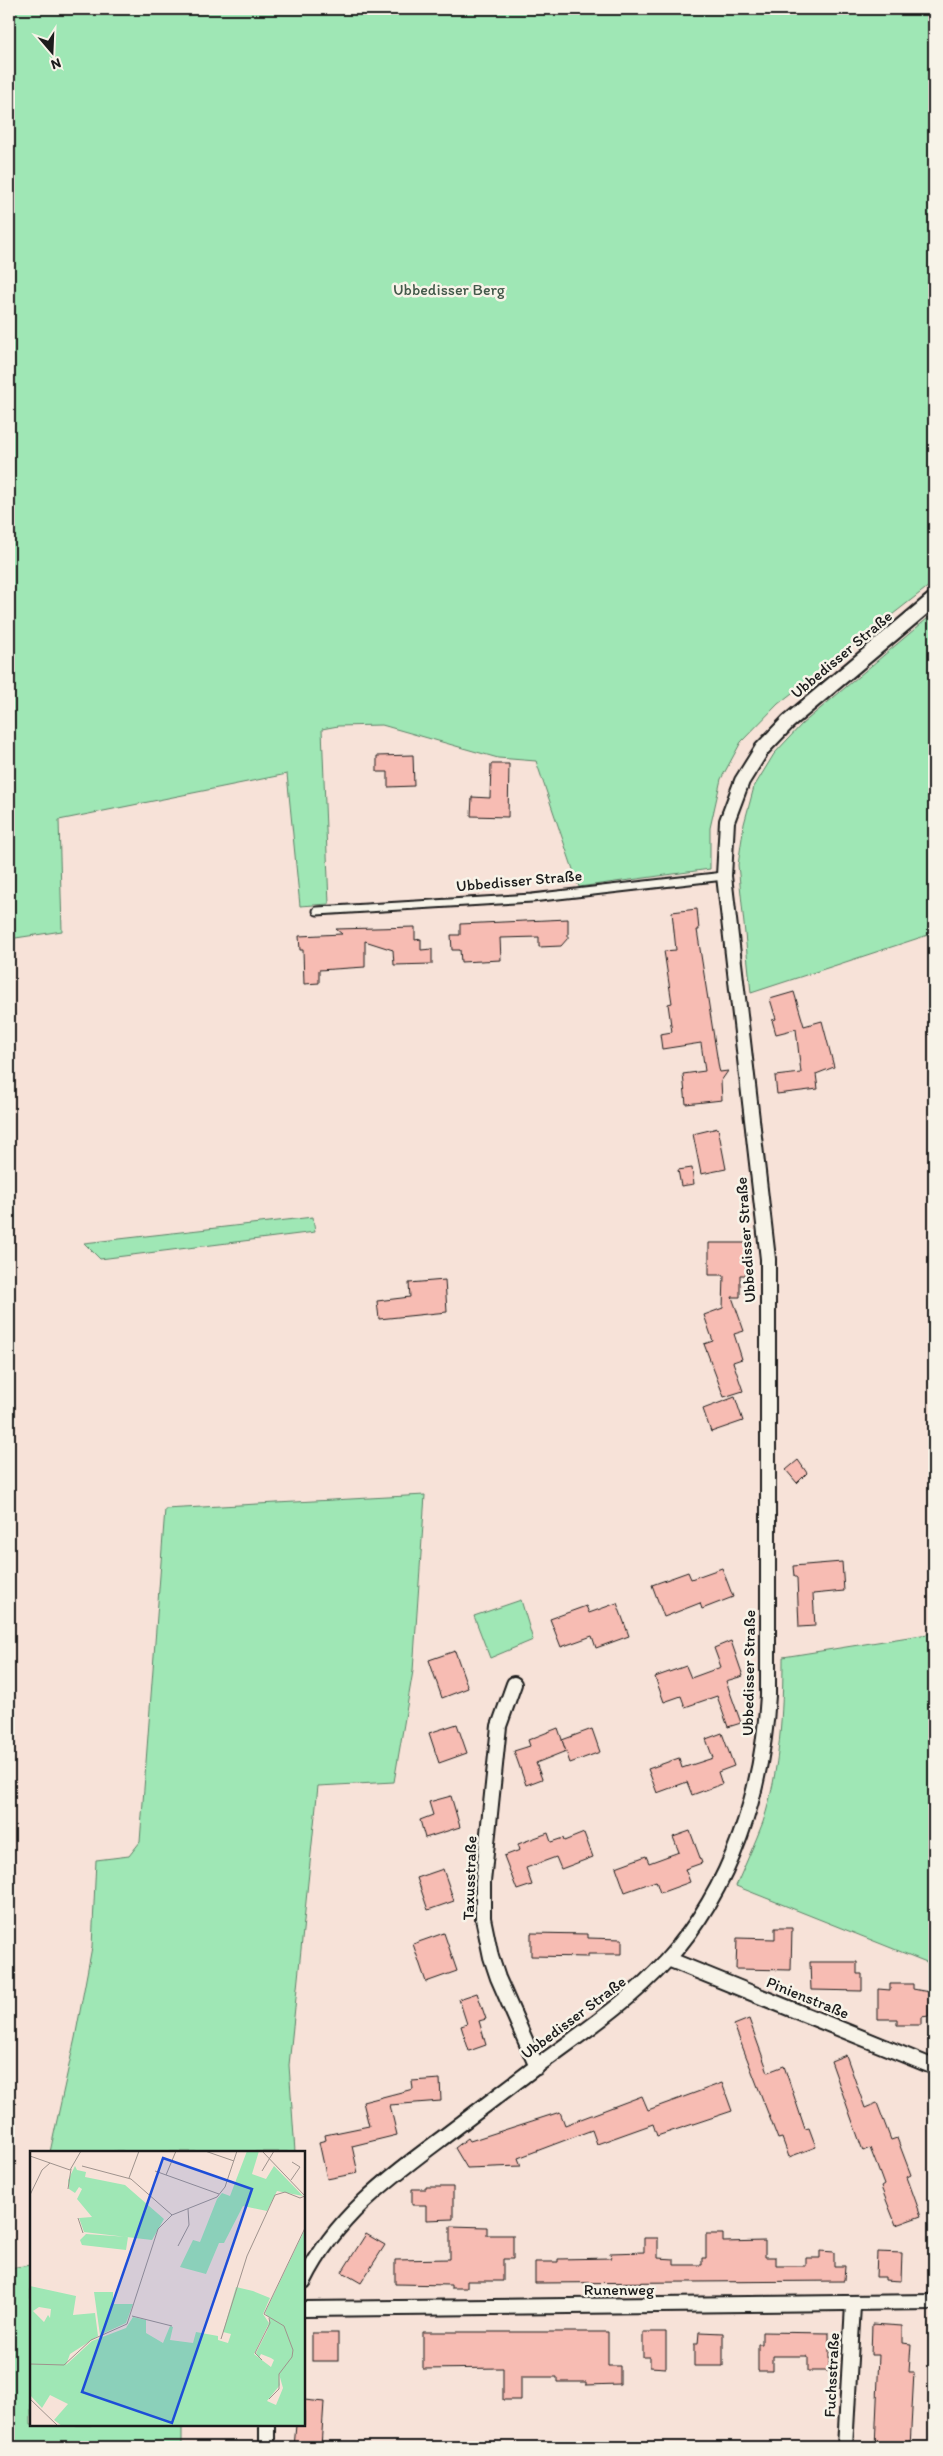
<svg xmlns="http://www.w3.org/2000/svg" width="943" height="2456" viewBox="0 0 943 2456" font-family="Itim,sans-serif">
<rect width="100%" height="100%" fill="#f7e2d8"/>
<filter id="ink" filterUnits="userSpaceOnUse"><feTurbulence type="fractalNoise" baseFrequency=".02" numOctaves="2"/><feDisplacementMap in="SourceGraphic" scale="10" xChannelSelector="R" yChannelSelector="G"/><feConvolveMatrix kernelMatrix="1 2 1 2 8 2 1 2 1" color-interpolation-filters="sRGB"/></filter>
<g filter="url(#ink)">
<g fill="#9fe7b5" stroke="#5e8268">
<polygon points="9,9 934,9 934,582 778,704 741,742 721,779 710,828 710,869 579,887 536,761 498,758 382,725 338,726 322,729 329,904 300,906 287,774 59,820 62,931 9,939"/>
<polygon points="934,613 934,933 751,993 738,865 744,824 754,787 774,754 802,724"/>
<polygon points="313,1217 315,1232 100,1259 84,1243"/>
<polygon points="425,1495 413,1671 394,1782 318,1786 289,2065 295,2152 50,2152 75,2038 92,1947 96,1860 129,1856 140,1842 165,1509"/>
<polygon points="521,1600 533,1640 490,1658 474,1616"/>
<path d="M 934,1633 L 934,1965 L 736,1886 C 745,1865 755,1843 763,1822 C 780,1770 783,1712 783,1657 Z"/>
<polygon points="31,2265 31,2425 182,2425 182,2447 9,2447 9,2268"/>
</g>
<g fill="#f7bcb3" stroke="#1c1c1c">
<polygon points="413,755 414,786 388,787 388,772 377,772 377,756"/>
<polygon points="491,764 509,764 508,817 471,816 472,797 490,798"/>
<polygon points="697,909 699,930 697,930 719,1069 720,1072 728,1071 721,1081 722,1100 686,1104 683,1074 705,1071 701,1043 662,1049 660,1034 672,1032 668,1004 672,1003 664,951 676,950 672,912"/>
<polygon points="568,919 568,938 561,946 539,947 539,937 500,938 501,960 461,962 460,950 452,950 451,935 460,935 460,924"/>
<polygon points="415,927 415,940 421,939 421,950 432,949 432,964 394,965 393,950 365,941 365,967 319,970 319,983 304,984 303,950 300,950 299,936 342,934 336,929"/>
<polygon points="794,992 804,1026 822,1021 834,1067 816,1074 818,1089 777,1094 775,1076 801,1073 796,1029 776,1034 772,1020 776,1019 770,999"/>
<polygon points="718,1128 726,1169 701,1174 693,1134"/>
<polygon points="692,1168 694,1184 681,1186 678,1170"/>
<polygon points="709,1243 746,1243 746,1275 740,1275 740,1297 732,1297 744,1331 734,1334 742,1359 733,1362 743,1391 724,1397 704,1344 713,1341 704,1315 723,1308 724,1275 709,1275"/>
<polygon points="445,1280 447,1312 379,1319 377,1301 410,1297 409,1283"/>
<polygon points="735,1397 743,1421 711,1432 703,1409"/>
<polygon points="798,1460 807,1473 797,1483 786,1470"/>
<polygon points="842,1562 844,1591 813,1594 815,1626 799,1627 797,1578 794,1576 793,1566"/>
<polygon points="722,1568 733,1597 702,1609 700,1603 664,1617 652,1585 688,1572 691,1579"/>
<polygon points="617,1603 629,1636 596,1648 592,1636 561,1647 550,1619 586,1606 589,1613"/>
<polygon points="731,1641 743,1676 726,1681 741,1723 728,1727 717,1696 685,1707 681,1696 664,1702 655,1677 686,1666 691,1678 721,1667 714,1648"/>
<polygon points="455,1651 468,1688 442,1698 429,1660"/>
<polygon points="457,1724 467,1753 439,1763 429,1733"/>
<polygon points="558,1728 566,1751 536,1763 542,1779 526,1785 514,1751 530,1746 528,1740"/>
<polygon points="592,1729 600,1752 570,1763 562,1740"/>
<polygon points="722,1733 734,1766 718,1772 722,1784 692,1795 687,1782 657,1793 648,1769 679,1758 682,1768 713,1758 706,1739"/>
<polygon points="451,1796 460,1827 425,1838 420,1820 433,1815 429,1802"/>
<polygon points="690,1831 702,1863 685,1869 690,1882 660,1893 656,1881 625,1892 616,1867 646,1856 649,1863 679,1852 673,1837"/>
<polygon points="548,1833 551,1842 563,1838 564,1841 584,1833 593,1857 561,1869 556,1857 526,1868 532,1885 517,1890 504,1856 520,1850 518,1844"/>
<polygon points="443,1869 454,1901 428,1910 417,1878"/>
<polygon points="775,1928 792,1928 791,1970 736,1969 737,1938 775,1939"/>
<polygon points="444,1933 457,1971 426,1982 413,1944"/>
<polygon points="531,1933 588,1934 588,1938 622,1939 622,1954 588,1954 588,1957 531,1956"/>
<polygon points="810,1962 857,1962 857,1974 862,1974 862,1991 811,1990"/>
<polygon points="890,1984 913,1984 913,1989 929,1992 929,2016 921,2017 921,2025 897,2025 897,2019 878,2019 878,1989 890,1990"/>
<polygon points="477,1993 486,2019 479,2021 486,2045 469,2051 461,2026 467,2024 459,1999"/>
<polygon points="749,2019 768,2072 784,2066 805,2129 809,2128 816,2147 789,2157 782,2138 778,2139 734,2025"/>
<polygon points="846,2055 865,2108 877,2103 891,2140 897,2138 911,2175 907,2177 921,2216 896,2225 881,2187 884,2185 877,2166 870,2148 863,2151 831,2061"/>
<polygon points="440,2079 441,2101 390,2105 397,2135 352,2146 358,2173 327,2179 319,2142 326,2140 325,2135 369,2126 363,2102 413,2089 412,2081"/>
<polygon points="722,2083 732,2111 657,2136 653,2124 597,2144 592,2130 518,2158 521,2166 467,2168 455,2148 468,2138 470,2141 560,2112 565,2125 642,2096 648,2110"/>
<polygon points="426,2187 453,2187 453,2219 426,2220 426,2205 412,2205 412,2189 426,2189"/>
<polygon points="450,2226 487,2227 487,2235 513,2235 513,2259 503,2259 503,2281 467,2281 467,2288 451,2288 451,2285 395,2284 395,2260 450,2259"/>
<polygon points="366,2234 385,2245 361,2283 342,2272"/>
<polygon points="706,2234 723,2234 723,2242 765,2241 765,2257 776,2257 776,2266 806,2266 806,2258 820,2258 820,2251 834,2252 834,2266 845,2266 844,2281 535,2283 535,2262 558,2262 558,2259 611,2258 610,2253 644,2252 644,2238 658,2238 658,2258 674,2259 674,2265 702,2265 702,2258 706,2258"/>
<polygon points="877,2252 902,2253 901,2281 885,2280 885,2277 876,2277"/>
<polygon points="872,2324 902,2326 902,2343 911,2344 909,2372 914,2372 910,2447 875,2447 879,2355 871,2355"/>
<polygon points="423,2332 608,2332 608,2366 620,2366 620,2384 586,2385 586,2382 557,2382 557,2377 521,2377 521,2400 503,2400 503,2368 423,2369"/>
<polygon points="643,2332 666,2332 666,2368 650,2367 650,2357 643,2357"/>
<polygon points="699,2332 723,2333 723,2366 694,2366 694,2344 698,2344"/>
<polygon points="762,2332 829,2333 829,2371 808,2371 808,2357 806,2356 773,2356 773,2371 758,2371 758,2344 762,2344"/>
<rect x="312" y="2333" width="26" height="28"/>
<polygon points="304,2400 324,2402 321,2447 294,2447 296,2425 304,2425"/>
</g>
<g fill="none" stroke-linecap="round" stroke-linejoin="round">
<defs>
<polyline id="service" points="317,911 532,898 724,876"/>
<g id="minor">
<polyline points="514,1684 499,1726 483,1882 483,1918 491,1957 498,1978 537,2067"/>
<polyline points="668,1959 934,2067"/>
<path d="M 304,2281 C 335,2218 386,2180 441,2139 C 473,2115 505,2090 537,2066 C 582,2033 629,2002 667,1960 C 732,1888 763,1790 768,1695 L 768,1259 L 724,876 L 727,821 L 742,781 L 762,749 L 788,722 L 934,599"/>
<polyline points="304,2309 934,2302"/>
<polyline points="267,2447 267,2425"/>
<polyline points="845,2447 853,2305"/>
</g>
</defs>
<use href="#service" stroke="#1c1c1c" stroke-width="11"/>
<use href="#minor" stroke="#1c1c1c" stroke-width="18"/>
<use href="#service" stroke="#f7f3e8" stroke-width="7"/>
<use href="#minor" stroke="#f7f3e8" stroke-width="14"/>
</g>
</g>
<g text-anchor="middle" stroke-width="5" stroke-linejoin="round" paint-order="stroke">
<g font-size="16" fill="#43594a" stroke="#f7f3e8">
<text x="449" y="295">Ubbedisser Berg</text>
</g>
<g font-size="16" fill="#1c1c1c" stroke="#f7f3e8">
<text transform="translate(841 654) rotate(-40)" y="6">Ubbedisser Straße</text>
<text transform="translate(519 880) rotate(-5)" y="6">Ubbedisser Straße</text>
<text transform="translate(745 1240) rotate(-94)" y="6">Ubbedisser Straße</text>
<text transform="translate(748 1673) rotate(-89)" y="6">Ubbedisser Straße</text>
<text transform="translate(469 1878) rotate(-88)" y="6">Taxusstraße</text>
<text transform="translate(808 1997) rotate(22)" y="6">Pinienstraße</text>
<text transform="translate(573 2017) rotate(-37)" y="6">Ubbedisser Straße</text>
<text x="619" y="2295">Runenweg</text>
<text transform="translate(831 2375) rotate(-87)" y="6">Fuchsstraße</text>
</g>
</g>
<g transform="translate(30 2151)">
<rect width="275" height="275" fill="#f7e2d8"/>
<path d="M 217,0 L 229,0 L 222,23 L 236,28 L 244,15 L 273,45 L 247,40 L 237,60 L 213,55 L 194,92 L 189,92 L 176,123 L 150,116 L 163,89 L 170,91 L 187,48 L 192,42 L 200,45 ZM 45,15 L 47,19 L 56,21 L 55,26 L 95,34 L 134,68 L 122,89 L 54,81 L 49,67 L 62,66 L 47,48 L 52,38 L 49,36 L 45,42 L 39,38 L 38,29 ZM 275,78 L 275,275 L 32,275 L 24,269 L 38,253 L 20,244 L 12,257 L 0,244 L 0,135 L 46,145 L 43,164 L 65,162 L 68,185 L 40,203 L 36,214 L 62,190 L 96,177 L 103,166 L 116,169 L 116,182 L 133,192 L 140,175 L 143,176 L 140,189 L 163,192 L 166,181 L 188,185 L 188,189 L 198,192 L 201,183 L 193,181 L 206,136 L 223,140 L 240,147 L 233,163 L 239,172 L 224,203 L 241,216 L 244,209 L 241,207 L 231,203 L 229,207 L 226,202 L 237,180 L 240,168 L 235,162 ZM 9,156 L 21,158 L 20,167 L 18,164 L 14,171 L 3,160 ZM 249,223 L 253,237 L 246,254 L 237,250 L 250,234 ZM 56,83 L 98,86 L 96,99 L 52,94 L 50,89 ZM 64,141 L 83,141 L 83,153 L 103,153 L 96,172 L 70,184 Z" fill="#9fe7b5" fill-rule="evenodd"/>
<path fill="none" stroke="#9f938d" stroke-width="1" d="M 175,0 L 204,10M 232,0 L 275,45M 0,5 L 40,19 L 51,0M 52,15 L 101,28 L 142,64M 125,20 L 189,43M 232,20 L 244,0M 136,24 L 146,0M 99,27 L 109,0M 261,29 L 270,16 L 262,11M 38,38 L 41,18M 0,44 L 12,19 L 20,12M 48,67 L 53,82M 148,95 L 159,74 L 158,58M 102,165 L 142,175M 191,188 L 217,105 L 245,44 L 255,41 L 270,47 L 275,45M 232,209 L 225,202 L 240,172 L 239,167M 0,213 L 34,214 L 61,189 L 97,173 L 128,78 L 142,64 L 187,46 L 195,36 L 207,0M 0,248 L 28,275M 239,248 L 249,238 L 249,223 L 262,206 L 263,199 L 254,175 L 234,163 L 275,77"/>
<path fill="#1d4ed8" fill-opacity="0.15" stroke="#1d4ed8" stroke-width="2.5" d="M 133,7 L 222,38 L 142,272 L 52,241 Z"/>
<rect width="275" height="275" fill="none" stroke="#1c1c1c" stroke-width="2.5"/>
</g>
<rect width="943" height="2456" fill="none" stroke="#f7f3e8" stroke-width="30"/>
<rect x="15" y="15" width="913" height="2426" fill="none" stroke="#1c1c1c" stroke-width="2" filter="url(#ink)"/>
<g transform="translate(52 52) rotate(161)" stroke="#f7f3e8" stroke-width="4" paint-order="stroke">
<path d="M0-4L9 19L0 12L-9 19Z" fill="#1c1c1c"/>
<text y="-8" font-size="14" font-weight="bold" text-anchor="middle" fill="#1c1c1c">N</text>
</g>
</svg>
